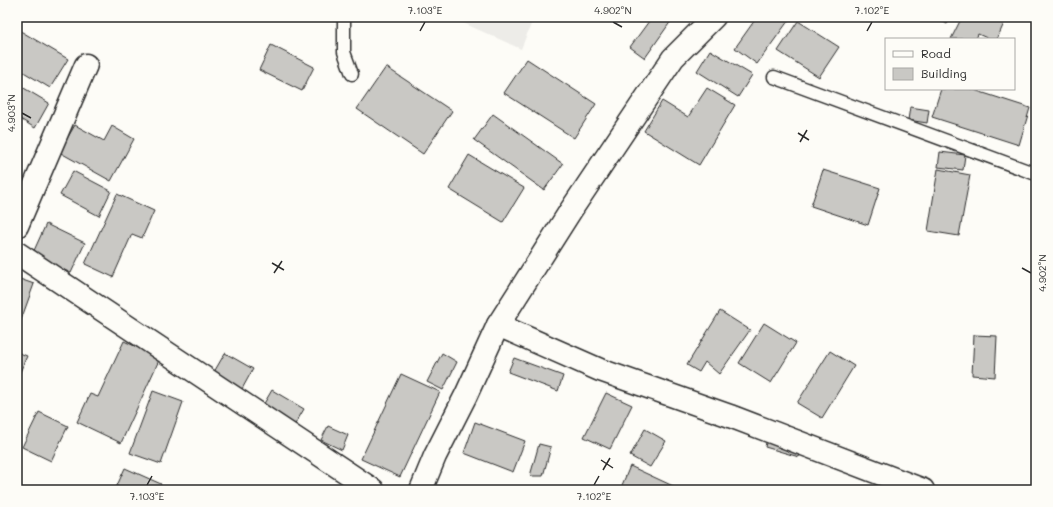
<svg xmlns="http://www.w3.org/2000/svg" width="1053" height="507" viewBox="0 0 1053 507" font-family="Mali,sans-serif">
<rect width="100%" height="100%" fill="#fdfcf7"/>
<filter id="ink" filterUnits="userSpaceOnUse"><feTurbulence type="fractalNoise" baseFrequency=".025" numOctaves="2"/><feDisplacementMap in="SourceGraphic" scale="8" xChannelSelector="R" yChannelSelector="G"/><feConvolveMatrix kernelMatrix="1 2 1 2 8 2 1 2 1" color-interpolation-filters="sRGB"/></filter>
<g filter="url(#ink)">
<polygon fill="#edece8" points="450,17 534,17 521,49"/>
<g fill="#c9c8c4" stroke="#2b2b2b">
<polygon points="652,17 666,17 671,21 645,58 630,47"/>
<polygon points="757,17 791,17 757,64 735,48"/>
<polygon points="935,17 952,17 947,24"/>
<polygon points="962,17 996,17 1005,21 997,39 989,39 978,34 976,39 951,39"/>
<polygon points="798,21 839,47 819,77 778,51"/>
<polygon points="17,29 68,59 50,88 17,68"/>
<polygon points="271,45 314,67 302,91 259,70"/>
<polygon points="710,50 752,75 738,97 697,71"/>
<polygon points="527,59 596,104 574,138 504,93"/>
<polygon points="386,67 452,111 423,154 357,109"/>
<polygon points="17,84 49,103 35,128 17,117"/>
<polygon points="707,88 735,105 699,165 644,131 662,101 688,117"/>
<polygon points="941,89 971,89 1030,108 1019,145 932,117"/>
<polygon points="910,107 929,110 927,123 908,120"/>
<polygon points="493,114 563,164 544,190 474,140"/>
<polygon points="75,125 104,141 112,126 134,139 111,181 59,152"/>
<polygon points="940,152 965,155 963,170 938,167"/>
<polygon points="469,155 524,188 503,222 449,189"/>
<polygon points="938,169 970,175 959,236 928,231"/>
<polygon points="823,170 880,188 868,225 811,206"/>
<polygon points="73,171 111,191 99,216 60,195"/>
<polygon points="117,194 154,211 142,238 132,234 113,277 85,264"/>
<polygon points="46,224 85,243 71,273 32,255"/>
<polygon points="17,278 34,284 17,331"/>
<polygon points="720,311 750,330 719,374 705,362 699,372 687,365"/>
<polygon points="764,323 796,343 771,383 739,363"/>
<polygon points="974,335 997,336 995,377 972,375"/>
<polygon points="124,341 160,358 121,443 77,422 90,394 98,397"/>
<polygon points="830,351 854,366 822,418 797,403"/>
<polygon points="17,352 27,356 17,379"/>
<polygon points="225,353 253,369 242,389 214,372"/>
<polygon points="442,353 457,362 443,390 427,382"/>
<polygon points="514,358 563,376 558,391 508,372"/>
<polygon points="401,374 440,392 400,477 361,459"/>
<polygon points="272,390 304,409 294,426 262,407"/>
<polygon points="153,391 183,402 161,464 130,453"/>
<polygon points="606,393 632,405 610,449 584,437"/>
<polygon points="39,412 68,426 51,461 22,447"/>
<polygon points="475,422 525,441 513,472 464,453"/>
<polygon points="328,426 348,435 342,450 321,440"/>
<polygon points="645,429 666,441 650,467 630,456"/>
<polygon points="767,438 802,448 799,457 765,447"/>
<polygon points="539,444 551,447 543,476 530,476"/>
<polygon points="630,466 673,486 671,490 620,490"/>
<polygon points="125,468 161,484 158,490 115,490"/>
</g>
<g fill="none" stroke-linecap="round" stroke-linejoin="round">
<defs>
<g id="lane">
<polyline points="344,17 344,52 352,74"/>
<polyline points="774,77 1036,174"/>
</g>
<g id="street">
<polyline points="17,226 86,65"/>
<polyline points="17,253 373,490"/>
<polyline points="498,325 600,370 730,416 923,490"/>
<polyline points="421,490 435,456 466,395 498,325 571,210 673,58 714,17"/>
</g>
</defs>
<use href="#lane" stroke="#2b2b2b" stroke-width="15"/>
<use href="#street" stroke="#2b2b2b" stroke-width="25"/>
<use href="#lane" stroke="#fdfcf7" stroke-width="12"/>
<use href="#street" stroke="#fdfcf7" stroke-width="22"/>
</g>
</g>
<path fill="none" stroke="#2b2b2b" stroke-width="1.5" d="M 613,22 L 622,27M 420,31 L 425,22M 867,31 L 872,22M 22,113 L 31,118M 798,133 L 809,140M 800,142 L 807,130M 272,263 L 284,270M 1022,268 L 1031,273M 274,273 L 282,261M 601,460 L 613,468M 603,470 L 610,458M 147,485 L 152,476M 594,485 L 599,476"/>
<rect width="1053" height="507" fill="none" stroke="#fdfcf7" stroke-width="44"/>
<rect x="885" y="38" width="130" height="52" fill="#fdfcf7" stroke="#a9a8a5"/>
<rect x="893" y="51" width="20" height="6" fill="#fdfcf7" stroke="#a9a8a5"/>
<text x="921" y="58" font-size="12" fill="#2b2b2b">Road</text>
<rect x="893" y="68" width="20" height="12" fill="#c9c8c4" stroke="#a9a8a5"/>
<text x="921" y="78" font-size="12" fill="#2b2b2b">Building</text>
<rect x="22" y="22" width="1009" height="463" fill="none" stroke="#2b2b2b" stroke-width="1.5"/>
<g font-size="10" text-anchor="middle" fill="#2b2b2b">
<text x="425" y="14">7.103°E</text>
<text x="613" y="14">4.902°N</text>
<text x="872" y="14">7.102°E</text>
<text transform="translate(11 113) rotate(-90)" y="4">4.903°N</text>
<text transform="translate(1042 273) rotate(-90)" y="4">4.902°N</text>
<text x="147" y="500">7.103°E</text>
<text x="594" y="500">7.102°E</text>
</g>
</svg>
